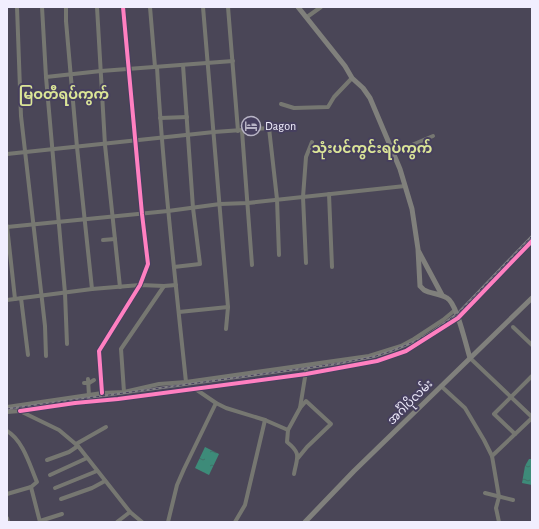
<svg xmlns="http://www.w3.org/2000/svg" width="539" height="529" viewBox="0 0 539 529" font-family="'Alegreya Sans','Noto Sans Myanmar',sans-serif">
<defs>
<pattern id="water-ripples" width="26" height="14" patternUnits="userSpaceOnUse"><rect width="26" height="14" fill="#3d8b79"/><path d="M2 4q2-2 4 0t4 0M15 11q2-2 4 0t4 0" fill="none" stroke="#417067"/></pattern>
</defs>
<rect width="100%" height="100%" fill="#4a4657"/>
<g fill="url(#water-ripples)">
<polygon points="205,447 219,454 209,475 195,468"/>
<polygon points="529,459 532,459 532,485 522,483 525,466"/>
</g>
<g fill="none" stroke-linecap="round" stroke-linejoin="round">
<g stroke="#767771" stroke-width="4">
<polyline points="17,7 21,116 45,326 46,356"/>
<polyline points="42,7 46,77 65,293 67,344"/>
<polyline points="66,7 66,21 77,147 92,289"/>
<polyline points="97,7 105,145 120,287"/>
<polyline points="150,7 155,67"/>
<polyline points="203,7 228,307 226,329"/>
<polyline points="228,7 238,131"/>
<polyline points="307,17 321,7"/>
<path d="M 157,67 C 163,172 175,277 186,382"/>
<polyline points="46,77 101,71 233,61"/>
<polyline points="281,104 294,108 328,107 334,97 352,78"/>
<polyline points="160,118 187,117"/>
<polyline points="242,131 252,265"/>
<polyline points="393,153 433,136"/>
<polyline points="7,154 214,132 269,128 277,199 279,255"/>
<polyline points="329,194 332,267"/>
<polyline points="7,226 15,299"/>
<polyline points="7,227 168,211 220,204 248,203 405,186"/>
<polyline points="103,240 115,239"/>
<polyline points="306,263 303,197 306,157 312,142"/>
<polyline points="174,267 200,264 193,208 183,65"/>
<polyline points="21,298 28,355"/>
<polyline points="7,300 92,289 140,285 164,286 176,285"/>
<polyline points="179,312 228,307"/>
<polyline points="513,327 532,345"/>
<polyline points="470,358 532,417"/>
<polyline points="88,379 89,396"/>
<polyline points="84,383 89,383 94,380"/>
<polyline points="441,386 465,408 484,440 492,456 499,497 496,508 499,522"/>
<polyline points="194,388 216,403 226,408 265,420 288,430"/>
<polyline points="124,392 121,349 164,286"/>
<polyline points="102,393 99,351 140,285 148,264 142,214 123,7"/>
<polyline points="7,407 102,393 124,392 159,384 186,382 369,356 401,346 414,339 443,320 455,310"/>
<polyline points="20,411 75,403 118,399 306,374 377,361 406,351 458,318 532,241"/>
<polyline points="7,412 20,411 59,430 78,446 130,512 142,522"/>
<path d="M 7,431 C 23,440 30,466 37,482 L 31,487 L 7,494"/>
<polyline points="515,434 494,414 532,376"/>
<polyline points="76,444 106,427"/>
<polyline points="492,456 532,418"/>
<polyline points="298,458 307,447 331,424 306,401 300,408"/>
<polyline points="47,460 69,452 78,446"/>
<path d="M 294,474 C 297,457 302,454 287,442 L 288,430 L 300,408 L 307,365"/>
<polyline points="50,475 87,458"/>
<polyline points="31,487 40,522"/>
<polyline points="55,488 97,471"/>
<polyline points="485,493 513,500"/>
<polyline points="61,499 92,488 105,481"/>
<polyline points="7,518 8,522"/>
<polyline points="40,521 62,514"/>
<polyline points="117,522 130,512"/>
<polyline points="168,522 177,485 184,469 216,403"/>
<polyline points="235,522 245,505 265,420"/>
</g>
<g stroke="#80807c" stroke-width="5">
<path d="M 298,7 L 345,66 L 352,78 L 363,88 L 370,98 L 400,169 L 412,209 L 418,249 L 420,286 L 424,290 C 431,294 439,293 447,298 C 457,303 466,346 470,358"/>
<polyline points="419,252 442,295"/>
<polyline points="305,522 354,471 532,298"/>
</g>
<defs>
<polyline id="rail" points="7,409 336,364 373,357 392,351 416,341 432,332 457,314 532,236"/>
</defs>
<use href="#rail" stroke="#818083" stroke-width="2.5"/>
<use href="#rail" stroke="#463f5e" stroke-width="1" stroke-dasharray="3" stroke-linecap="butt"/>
<defs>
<g id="cycleway">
<polyline points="102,393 99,351 140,285 148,264 142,214 123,7"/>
<polyline points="20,411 75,403 118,399 306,374 377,361 406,351 458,318 532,241"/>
</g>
</defs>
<use href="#cycleway" stroke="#463f5e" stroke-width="6"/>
<use href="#cycleway" stroke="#ff80c0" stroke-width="4"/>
</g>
<defs>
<symbol id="hotel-ring" viewBox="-11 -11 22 22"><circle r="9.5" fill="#463f5e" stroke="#b7b3c4" stroke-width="1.5"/><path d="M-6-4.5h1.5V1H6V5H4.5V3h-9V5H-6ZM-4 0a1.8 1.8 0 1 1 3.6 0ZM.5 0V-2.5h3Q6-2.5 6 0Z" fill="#b7b3c4"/></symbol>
</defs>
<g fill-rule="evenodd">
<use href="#hotel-ring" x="240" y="115" width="22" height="22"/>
</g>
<g text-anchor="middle" stroke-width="4" stroke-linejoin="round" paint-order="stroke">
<g font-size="12" fill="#f1eefe" stroke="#463f5e" text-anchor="start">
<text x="265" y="130">Dagon</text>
</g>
<g font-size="12" fill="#f1eefe" stroke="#463f5e">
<text transform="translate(410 402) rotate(-45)" y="4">အင်္ဂါပိုလမ်း</text>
</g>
<g font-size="14" font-weight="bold" fill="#dbe597" stroke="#463f5e">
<text x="64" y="99">မြဝတီရပ်ကွက်</text>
<text x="372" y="153">သုံးပင်ကွင်းရပ်ကွက်</text>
</g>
</g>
<rect width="539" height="529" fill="none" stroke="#f1eefe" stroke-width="16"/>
</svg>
